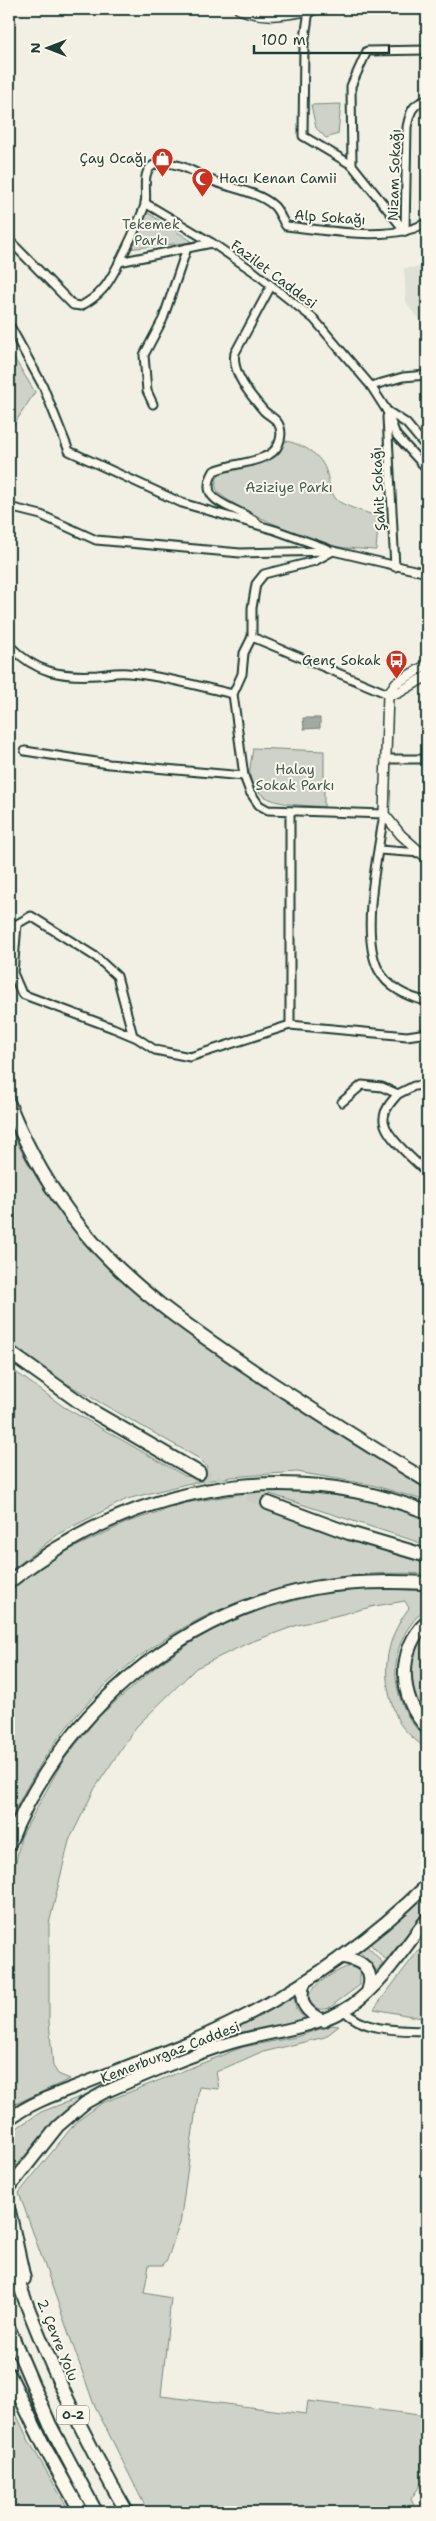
<svg xmlns="http://www.w3.org/2000/svg" width="436" height="2521" viewBox="0 0 436 2521" font-family="'Shantell Sans',sans-serif">
<rect width="100%" height="100%" fill="#f2f0e5"/>
<filter id="ink" filterUnits="userSpaceOnUse"><feTurbulence type="fractalNoise" baseFrequency=".02" numOctaves="2"/><feDisplacementMap in="SourceGraphic" scale="10" xChannelSelector="R" yChannelSelector="G"/><feConvolveMatrix kernelMatrix="1 2 1 2 8 2 1 2 1" color-interpolation-filters="sRGB"/></filter>
<g filter="url(#ink)">
<polygon fill="#e0e1d6" points="427,267 427,326 411,310 406,302 404,268"/>
<g fill="#cfd2c8" stroke="#77887e">
<polygon points="341,104 338,134 326,138 316,128 311,105"/>
<polygon points="145,211 193,242 127,249"/>
<polygon points="9,350 35,392 9,432"/>
<path d="M 281,440 C 300,443 322,453 327,474 C 329,482 330,492 336,499 C 342,506 369,513 379,517 L 376,550 C 362,549 348,549 334,546 C 315,543 224,505 217,490 C 214,484 217,477 221,472 C 230,462 254,459 267,454 L 273,441 Z"/>
<path d="M 253,748 L 324,751 L 324,807 C 299,804 257,808 250,776 C 249,768 252,757 253,748 Z"/>
<path d="M 9,1126 C 68,1253 157,1313 271,1386 C 323,1420 375,1453 427,1487 L 427,1501 L 372,1485 L 297,1472 L 231,1477 L 186,1484 L 127,1499 L 60,1533 L 9,1572 L 9,1367 L 64,1407 L 185,1476 L 201,1478 L 207,1467 L 200,1459 L 48,1373 L 9,1341 Z"/>
<path d="M 260,1491 C 318,1491 373,1498 427,1517 L 427,1545 L 270,1494 L 264,1508 L 342,1538 L 427,1564 L 427,1574 C 287,1566 155,1617 66,1728 C 43,1757 25,1789 9,1822 L 9,1591 L 46,1561 L 128,1522 L 185,1503 Z"/>
<path d="M 377,1588 L 427,1591 L 427,1607 C 421,1611 416,1618 411,1624 C 384,1660 395,1711 427,1740 L 427,1750 C 418,1742 403,1731 398,1720 C 380,1680 383,1642 409,1608 L 405,1601 L 375,1606 L 298,1625 L 248,1643 L 196,1668 L 136,1727 L 95,1788 L 69,1841 L 49,1924 L 49,2021 L 53,2066 L 58,2074 L 70,2079 L 9,2107 L 9,1896 L 21,1837 L 62,1762 L 98,1717 L 158,1665 L 216,1626 L 263,1609 L 320,1594 Z"/>
<path d="M 427,1632 L 427,1719 C 407,1696 402,1653 427,1632 Z"/>
<polygon points="427,1893 427,1910 386,1960 370,1944"/>
<polygon points="427,1939 427,2019 374,2009"/>
<polygon points="367,1946 383,1963 377,1971 360,1952"/>
<path d="M 352,1966 L 360,1972 L 360,1985 L 329,2008 C 317,2013 303,2002 312,1990 C 318,1982 343,1966 352,1966 Z"/>
<polygon points="294,1996 296,2009 306,2020 233,2036 210,2044 208,2041"/>
<path d="M 332,2025 L 339,2026 L 325,2037 L 259,2053 L 216,2072 L 219,2089 L 199,2087 L 180,2224 C 173,2236 171,2257 163,2265 L 149,2265 L 144,2293 L 171,2298 L 161,2396 L 306,2414 L 308,2401 L 427,2416 L 427,2475 L 411,2499 L 417,2512 L 148,2512 L 93,2402 L 19,2193 L 76,2122 L 102,2103 L 243,2047 L 296,2037 Z"/>
<polygon points="427,2081 427,2142 421,2141"/>
<polygon points="85,2095 51,2124 14,2169 9,2133 41,2112"/>
<polygon points="9,2399 29,2441 70,2512 9,2512"/>
</g>
<polygon fill="#a2aba1" stroke="#6e7f75" points="303,718 320,718 320,728 304,729"/>
<g fill="none" stroke-linecap="round" stroke-linejoin="round">
<polyline stroke="#c8ccc2" stroke-width="12" stroke-dasharray="12 6" stroke-linecap="butt" points="199,1473 268,1503"/>
<defs>
<g id="minor">
<polyline points="309,10 304,45 303,136 352,165"/>
<polyline points="145,203 212,243 253,271 314,319 371,386 387,411 396,435 427,469"/>
<polyline points="405,231 352,165 351,86 367,51 427,50"/>
<path d="M 405,231 L 407,127 C 410,112 412,104 427,100"/>
<path d="M 9,240 L 73,305 L 81,306 C 88,302 96,297 102,290 C 114,278 139,222 145,205 C 148,193 139,168 157,164 C 177,159 200,176 218,183 C 236,189 260,193 274,206 C 279,211 282,220 286,226 C 323,230 396,243 427,222"/>
<polyline points="119,262 212,243"/>
<polyline points="10,326 43,386 69,451 182,503 275,530 328,549"/>
<polyline points="371,386 403,377 427,375"/>
<polyline points="153,404 147,391 144,355 163,319 187,248"/>
<polyline points="387,411 406,423 427,448"/>
<polyline points="387,417 395,567"/>
<polyline points="9,507 41,515 96,540 240,553 333,551 427,573"/>
<path d="M 257,523 C 238,505 194,505 214,471 C 232,463 254,464 270,454 C 280,448 284,433 278,423 C 275,418 268,415 264,411 C 251,396 231,373 235,353 L 271,286"/>
<path d="M 333,551 L 315,561 L 264,574 L 256,584 L 252,608 L 252,637 L 244,653 L 242,674 L 233,694 L 244,776 L 250,792 L 259,805 L 268,810 L 384,814 C 378,854 360,933 378,969 C 387,987 408,998 427,1001"/>
<polyline points="252,637 388,694"/>
<path d="M 10,646 C 36,673 61,677 97,675 C 107,674 118,672 128,673 C 160,675 201,687 233,694"/>
<polyline points="25,751 109,764 244,776"/>
<polyline points="386,759 427,759"/>
<polyline points="290,812 290,1025"/>
<polyline points="379,850 421,853"/>
<polyline points="137,1038 133,1036 117,976 96,957 31,916 17,924 13,973 22,994 113,1028 137,1038 155,1050 190,1057 290,1025 407,1036 427,1033"/>
<path d="M 398,1094 C 392,1101 385,1108 384,1117 C 381,1134 416,1161 427,1173"/>
<polyline points="342,1102 362,1085 382,1087 398,1094 414,1086 427,1085"/>
<path d="M 343,2010 C 365,2032 398,2030 427,2031"/>
</g>
<g id="tertiary">
<path d="M 239,9 C 267,20 288,14 317,9"/>
<polyline points="427,665 396,683 388,694 384,814 401,835 427,858"/>
<polyline points="388,694 398,693 427,676"/>
</g>
<g id="primary">
<path d="M 341,1957 C 361,1960 375,1968 368,1990"/>
<path d="M 305,1981 C 297,2002 305,2012 324,2021"/>
<path d="M 9,2119 C 30,2103 56,2094 80,2085 C 116,2071 151,2057 187,2043 C 276,2006 358,1952 427,1885"/>
<path d="M 9,2188 L 58,2126 L 85,2103 L 103,2093 C 144,2075 187,2056 230,2043 C 272,2030 315,2030 352,2005 C 382,1984 405,1947 427,1919"/>
</g>
<g id="motorway">
<path d="M 9,1104 C 27,1148 50,1190 81,1228 C 128,1286 190,1328 252,1370 C 309,1408 368,1445 427,1481"/>
<polyline points="9,1352 92,1411 199,1473"/>
<polyline points="268,1503 349,1533 427,1556"/>
<path d="M 9,1582 C 129,1487 282,1456 427,1512"/>
<path d="M 427,1622 C 397,1648 398,1699 427,1727"/>
<path d="M 9,1844 C 61,1715 176,1614 314,1588 C 352,1581 389,1581 427,1583"/>
<polyline points="9,2211 24,2279"/>
<path d="M 9,2256 C 40,2346 79,2430 127,2512"/>
<polyline points="9,2329 50,2425 96,2512"/>
<polyline points="9,2374 44,2446 81,2512"/>
</g>
</defs>
<use href="#minor" stroke="#1f3d34" stroke-width="11"/>
<use href="#tertiary" stroke="#1f3d34" stroke-width="12"/>
<use href="#primary" stroke="#1f3d34" stroke-width="15"/>
<use href="#motorway" stroke="#1f3d34" stroke-width="16"/>
<use href="#minor" stroke="#fbf7ec" stroke-width="7"/>
<use href="#tertiary" stroke="#fbf7ec" stroke-width="9"/>
<use href="#primary" stroke="#fbf7ec" stroke-width="11"/>
<use href="#motorway" stroke="#fbf7ec" stroke-width="12"/>
</g>
</g>
<defs>
<symbol id="shop-pin" viewBox="-11 -11 22 30"><path d="M0 17L-7.5 6A9.5 9.5 0 1 1 7.5 6Z" fill="#c8321e" stroke="#fbf7ec"/><path d="M-5-2.5h2.3a2.7 3.5 0 0 1 5.4 0H5L5.5 6h-11ZM-1.5-2.5h3a1.5 2.3 0 0 0-3 0Z" fill="#fff"/></symbol>
<symbol id="mosque-pin" viewBox="-11 -11 22 30"><path d="M0 17L-7.5 6A9.5 9.5 0 1 1 7.5 6Z" fill="#c8321e" stroke="#fbf7ec"/><path d="M3.5-4.9A6 6 0 1 0 3.5 4.9A5 5 0 1 1 3.5-4.9Z" fill="#fff"/></symbol>
<symbol id="bus-pin" viewBox="-11 -11 22 30"><path d="M0 17L-7.5 6A9.5 9.5 0 1 1 7.5 6Z" fill="#c8321e" stroke="#fbf7ec"/><path d="M-5-6H5V4H4V6H2V4H-2V6H-4V4H-5ZM-3.5-4V0h7V-4ZM-3.5 1.2v1.5H-2V1.2ZM2 1.2v1.5H3.5V1.2Z" fill="#fff"/></symbol>
</defs>
<g fill-rule="evenodd">
<use href="#shop-pin" x="150" y="146" width="25" height="34"/>
<use href="#mosque-pin" x="190" y="166" width="25" height="34"/>
<use href="#bus-pin" x="384" y="648" width="25" height="34"/>
</g>
<g text-anchor="middle" stroke-width="4" stroke-linejoin="round" paint-order="stroke">
<rect fill="#fbf7ec" stroke="#61756b" stroke-width="1" x="57" y="2405.5" width="32" height="19" rx="4"/>
<g font-size="12" font-weight="bold" fill="#1f3d34">
<text x="73" y="2419">O-2</text>
</g>
<g font-size="14" fill="#1f3d34" stroke="#fbf7ec" text-anchor="end">
<text x="147" y="163">Çay Ocağı</text>
<text x="219" y="183" text-anchor="start">Hacı Kenan Camii</text>
<text x="381" y="665">Genç Sokak</text>
</g>
<g font-size="14" fill="#1f3d34" stroke="#fbf7ec">
<text transform="translate(394 175) rotate(-88)" y="5">Nizam Sokağı</text>
<text transform="translate(330 217) rotate(4)" y="5">Alp Sokağı</text>
<text transform="translate(274 274) rotate(37)" y="5">Fazilet Caddesi</text>
<text transform="translate(378 489) rotate(-93)" y="5">Şahit Sokağı</text>
<text transform="translate(170 2052) rotate(-21)" y="5">Kemerburgaz Caddesi</text>
<text transform="translate(58 2340) rotate(68)" y="5">2. Çevre Yolu</text>
</g>
<g font-size="14" fill="#425b52" stroke="#fbf7ec">
<text x="151" y="229">Tekemek<tspan x="151" dy="16">Parkı</tspan></text>
<text x="289" y="492">Aziziye Parkı</text>
<text x="295" y="774">Halay<tspan x="295" dy="16">Sokak Parkı</tspan></text>
</g>
</g>
<rect width="436" height="2521" fill="none" stroke="#fbf7ec" stroke-width="30"/>
<rect x="15" y="15" width="406" height="2491" fill="none" stroke="#1f3d34" stroke-width="2" filter="url(#ink)"/>
<g transform="translate(48 48) rotate(270)" stroke="#fbf7ec" stroke-width="4" paint-order="stroke">
<path d="M0-4L9 19L0 12L-9 19Z" fill="#1f3d34"/>
<text y="-8" font-size="14" font-weight="bold" text-anchor="middle" fill="#1f3d34">N</text>
</g>
<path d="M254 45v8h135v-8" fill="none" stroke="#1f3d34" stroke-width="2.5"/>
<text x="261" y="45" font-size="15" fill="#1f3d34" stroke="#fbf7ec" stroke-width="4" paint-order="stroke">100 m</text>
</svg>
